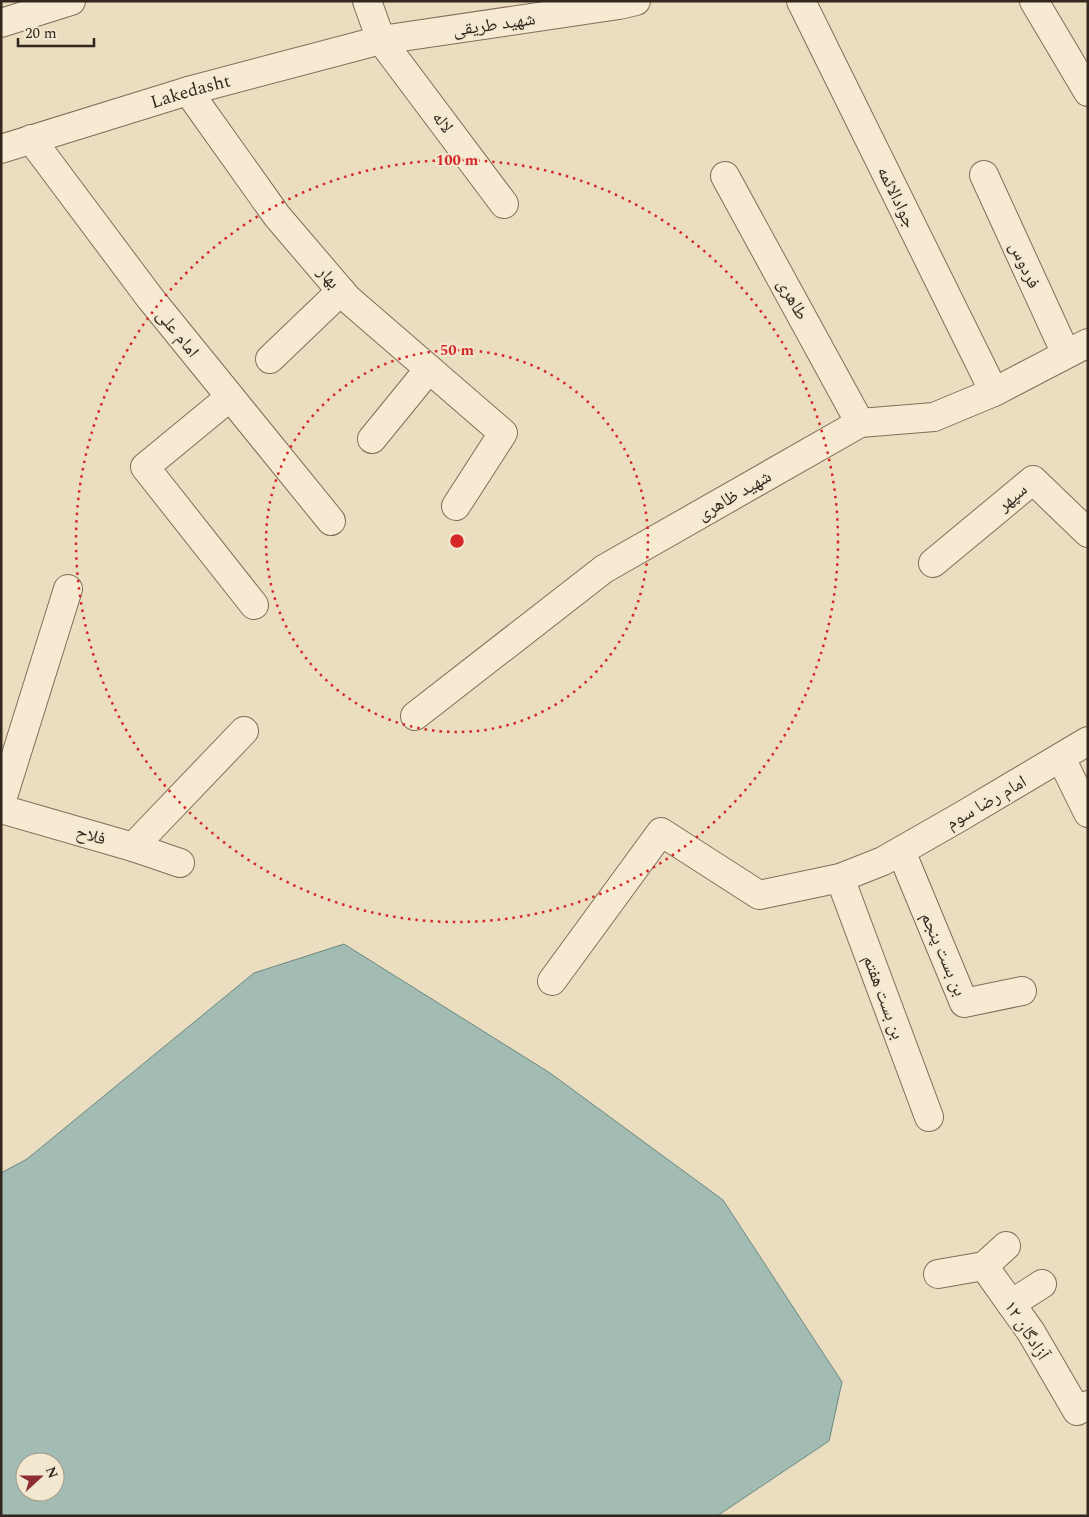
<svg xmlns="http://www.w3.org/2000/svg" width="1089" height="1517" viewBox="0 0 1089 1517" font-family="Spectral,'Noto Naskh Arabic',serif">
<rect width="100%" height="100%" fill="#eaddc0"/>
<path fill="#a2bcb4" stroke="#6b8981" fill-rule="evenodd" d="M 344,944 L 550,1073 L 723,1200 L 842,1382 L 829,1441 L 717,1516 L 1,1516 L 1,1173 L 27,1159 L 254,973 ZM 25,1462 L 55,1462 L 55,1492 L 25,1492 Z"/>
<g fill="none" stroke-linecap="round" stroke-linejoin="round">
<defs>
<g id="minor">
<polyline points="367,1 381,40 504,204"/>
<polyline points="801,1 994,392"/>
<polyline points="1034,1 1088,92"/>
<polyline points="1,23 71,1"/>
<polyline points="188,91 277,216 347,298 503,433 456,506"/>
<polyline points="31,139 150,298 331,521"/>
<path id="s1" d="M 1,149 L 188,91 L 381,40 L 619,5 L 636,1"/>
<polyline points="984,175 1066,354"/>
<polyline points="725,176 860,423"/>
<polyline points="270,359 341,291"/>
<polyline points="230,397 145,467 254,605"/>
<polyline points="372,439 429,369"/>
<polyline points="933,563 1033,480 1088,533"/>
<polyline points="415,716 604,569 860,423 934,417 994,392 1088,343"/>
<polyline points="1061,758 1088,813"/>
<polyline points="1,803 68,589"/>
<polyline points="1,809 133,847 180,863"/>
<polyline points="133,847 244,731"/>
<polyline points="901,851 964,1003 1022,991"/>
<polyline points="840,878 929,1117"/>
<polyline points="552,981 661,832 759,895 840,878 883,861 960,817 1088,741"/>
<polyline points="1006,1246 984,1266 1031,1332 1077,1411 1088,1405"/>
<polyline points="938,1274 984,1266"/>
<polyline points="1011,1304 1042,1284"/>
</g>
</defs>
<use href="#minor" stroke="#816e59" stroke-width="30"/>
<use href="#minor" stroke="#f6ead2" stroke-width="28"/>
</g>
<g fill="none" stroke="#d62828" stroke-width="2.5" stroke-dasharray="2.5 5">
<circle cx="457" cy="541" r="191"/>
<circle cx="457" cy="541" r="381"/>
</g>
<g text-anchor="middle" stroke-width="4" stroke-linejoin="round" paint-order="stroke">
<g font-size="18" fill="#32271d" stroke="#f2e7cf">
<text transform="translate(494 24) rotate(-8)" y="6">شهید طریقی</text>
<text dy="6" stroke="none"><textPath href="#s1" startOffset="198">Lakedasht</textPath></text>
<text transform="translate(443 122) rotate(53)" y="6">لاله</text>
<text transform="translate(897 197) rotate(64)" y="6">جوادالائمه</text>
<text transform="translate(1025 265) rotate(65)" y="6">فردوس</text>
<text transform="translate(329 277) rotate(49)" y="6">بهار</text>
<text transform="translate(793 299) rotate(61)" y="6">طاهری</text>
<text transform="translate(178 333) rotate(51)" y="6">امام علی</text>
<text transform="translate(734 495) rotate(-30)" y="6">شهید ظاهری</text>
<text transform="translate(1012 497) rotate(-40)" y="6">سپهر</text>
<text transform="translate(986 802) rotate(-30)" y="6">امام رضا سوم</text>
<text transform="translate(91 835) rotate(16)" y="6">فلاح</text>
<text transform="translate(944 954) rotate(67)" y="6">بن بست پنجم</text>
<text transform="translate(884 997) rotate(70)" y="6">بن بست هفتم</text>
<text transform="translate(1027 1330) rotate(57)" y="6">آزادگان ۱۲</text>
</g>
</g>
<circle cx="457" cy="541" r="8" fill="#d62828" stroke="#f2e7cf" stroke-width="2.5"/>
<g font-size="15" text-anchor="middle" font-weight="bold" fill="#d62828" stroke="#f2e7cf" stroke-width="4" stroke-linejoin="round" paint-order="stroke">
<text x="457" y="165">100 m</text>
<text x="457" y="355">50 m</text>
</g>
<rect width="1089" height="1517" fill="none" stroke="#32271d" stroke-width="5"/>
<g transform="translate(40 1477) rotate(69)"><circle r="24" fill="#f2e7cf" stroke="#a59a88"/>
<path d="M0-4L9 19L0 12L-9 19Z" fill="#8c2e30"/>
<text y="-8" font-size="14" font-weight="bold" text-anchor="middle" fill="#32271d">N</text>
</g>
<path d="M18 38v8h76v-8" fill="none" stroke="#32271d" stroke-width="2.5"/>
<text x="25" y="38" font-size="15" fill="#32271d" stroke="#f2e7cf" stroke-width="4" paint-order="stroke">20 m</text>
</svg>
